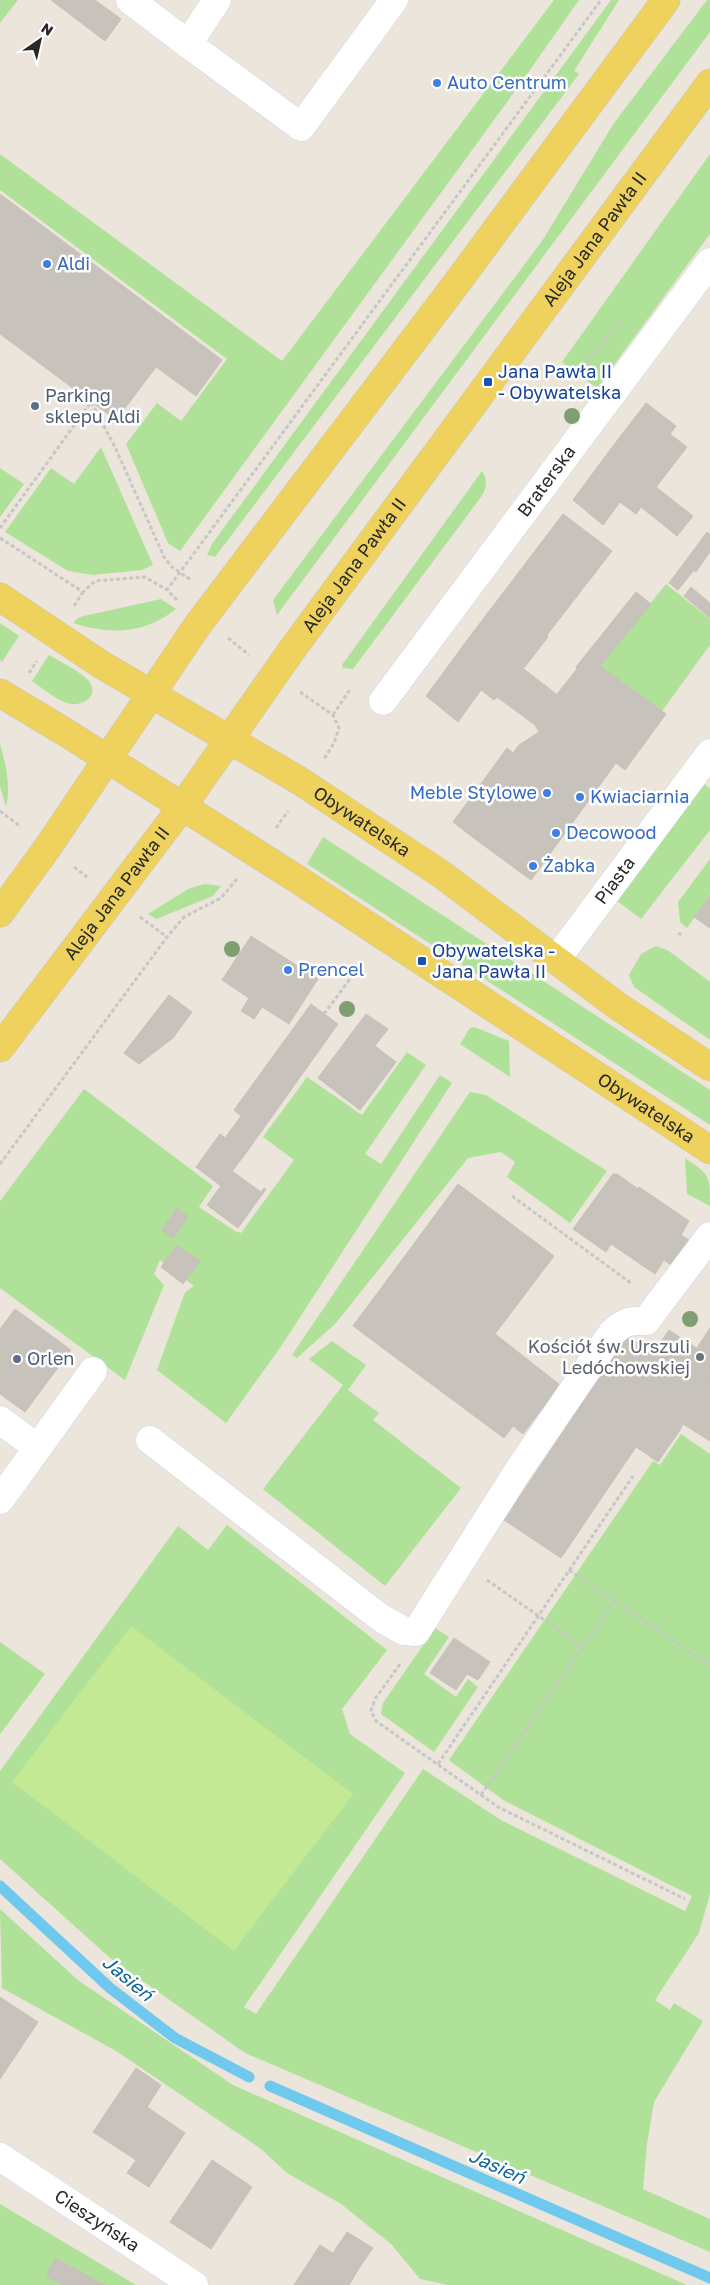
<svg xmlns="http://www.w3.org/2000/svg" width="710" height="2285" viewBox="0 0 710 2285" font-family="'Golos Text',sans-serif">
<rect width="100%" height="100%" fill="#ece5db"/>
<g fill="#afe298">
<polygon points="0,0 18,0 0,23"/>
<polygon points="554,0 579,0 518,87 180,551 168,543 126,444 157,403 181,421 227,359 0,190 0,154 282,361"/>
<polygon points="611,0 619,0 574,71 579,74 215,557 207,555 212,544"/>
<polygon points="707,0 710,0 710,32 277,615 273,600 542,241 614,123"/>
<polygon points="710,154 710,234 597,388 562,362"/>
<polygon points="101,447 153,565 142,570 93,575 68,571 5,532 51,468 74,484"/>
<polygon points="0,468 24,484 0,517"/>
<path d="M 482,471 C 488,480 487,488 481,497 L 353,669 L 343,668 L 342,665 Z"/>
<polygon points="666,584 710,619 710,645 662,711 600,666"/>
<path d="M 161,599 L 176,609 C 145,634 110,635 73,623 L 78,618 L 84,616 Z"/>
<polygon points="0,623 19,636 2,662 0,660"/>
<path d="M 49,655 C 61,662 75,669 86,678 C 103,693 83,710 64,702 C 53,697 42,688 32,681 Z"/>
<path d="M 0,744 C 6,764 11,786 6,807 L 0,786 Z"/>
<polygon points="705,784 710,789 710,830 641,919 616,900"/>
<polygon points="323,837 710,1090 710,1125 307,864"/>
<polygon points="710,859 710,895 687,928 680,922 678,902"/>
<polygon points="205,884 221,886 213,896 156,919 148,914 190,888"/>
<polygon points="656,946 669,951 710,982 710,1040 634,987 629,975 641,954"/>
<polygon points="474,1027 509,1041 510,1077 460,1044 470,1028"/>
<polygon points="407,1052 426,1065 365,1154 381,1164 440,1075 452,1083 280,1348 226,1423 157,1370 185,1292 194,1286 160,1260 154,1274 164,1285 125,1380 0,1288 0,1201 84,1089 213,1186 199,1207 235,1231 241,1233 294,1160 263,1137 307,1077 362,1115"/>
<polygon points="470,1092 486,1095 607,1171 570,1223 507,1177 515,1162 501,1152 468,1158 335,1324 297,1358 292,1355"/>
<path d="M 685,1158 C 710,1175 710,1174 710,1206 L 687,1194 Z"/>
<polygon points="332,1341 366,1365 348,1390 379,1413 373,1420 461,1488 385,1586 263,1489 343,1385 309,1359"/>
<polygon points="681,1434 710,1454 710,1894 699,1933 655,2000 670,2010 674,2003 703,2021 654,2102 647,2144 643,2189 710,2219 710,2252 245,2053 110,1958 0,1859 0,1771 178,1526 208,1550 227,1525 387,1650 342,1709 350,1734 405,1773 244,2007 256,2014 423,1769 501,1820 685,1911 692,1896 503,1800 449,1760 653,1461 660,1465"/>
<polygon points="435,1628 449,1637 424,1674 456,1697 468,1679 478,1687 434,1752 381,1714 383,1703"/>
<polygon points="0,1642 45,1674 0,1734"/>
<polygon points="0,1909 79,1981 233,2085 687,2285 448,2285 420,2279 391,2244 341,2204 287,2173 261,2149 116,2051 2,1988"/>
<polygon points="0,2204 136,2285 0,2285"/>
</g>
<polygon fill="#c3e994" points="131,1626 353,1794 234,1951 12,1782"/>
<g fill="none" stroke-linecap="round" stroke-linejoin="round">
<g stroke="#6fc8ed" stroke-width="11">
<polyline points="0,1886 110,1988 175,2038 249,2077"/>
<polyline points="270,2086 710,2278"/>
</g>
</g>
<g fill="#c7c2bb" stroke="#c7c1b5">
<polygon points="51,0 95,0 121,19 105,41"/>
<polygon points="0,194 222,360 196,396 156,367 116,420 0,334"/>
<polygon points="646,403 676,426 653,457 670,469 656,487 610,450"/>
<polygon points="670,434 687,447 670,469 653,457"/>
<polygon points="610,450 656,487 636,514 620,502 603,525 573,500"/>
<polygon points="656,487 693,516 677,536 641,507"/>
<polygon points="563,514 612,551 547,635 548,637 524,668 474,631"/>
<polygon points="707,532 710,534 710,552 696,572 684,563"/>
<polygon points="684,563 694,570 678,590 669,583"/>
<polygon points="691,587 710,603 710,618 684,596"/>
<polygon points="636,592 651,604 600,666 572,706 557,694 577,669 576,667"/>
<polygon points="474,631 572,706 548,739 539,732 535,725 497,697 494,700 481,690 458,722 426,696"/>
<polygon points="600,666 666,714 625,770 616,763 531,880 475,839"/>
<polygon points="539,732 548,739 475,839 453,822 507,748 513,753 519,745"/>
<polygon points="710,896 710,928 694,917"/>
<polygon points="251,936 318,979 289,1024 262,1007 254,1019 241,1011 249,998 222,980"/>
<polygon points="169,995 192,1012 173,1038 139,1064 124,1053"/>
<polygon points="311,1004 338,1024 246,1153 225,1138 241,1116 234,1110"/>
<polygon points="366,1014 388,1029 375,1046 396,1062 360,1110 318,1078"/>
<polygon points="220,1134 246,1153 221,1186 196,1167"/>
<polygon points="232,1171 261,1192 264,1188 266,1189 238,1228 207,1205"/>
<polygon points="613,1174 617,1174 638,1189 639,1187 689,1221 681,1235 692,1242 674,1267 664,1260 655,1274 611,1244 606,1252 573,1229"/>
<polygon points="458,1184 554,1256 495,1334 560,1385 523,1434 513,1426 504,1438 353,1326"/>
<polygon points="177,1208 188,1217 173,1238 162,1230"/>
<polygon points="177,1245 200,1261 183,1284 161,1267"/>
<polygon points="15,1309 71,1350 25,1412 0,1394 0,1329"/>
<polygon points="710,1328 710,1383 685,1366"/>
<polygon points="669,1330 696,1348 685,1366 710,1383 710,1441 683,1424 680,1430 626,1394"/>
<polygon points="627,1336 652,1354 626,1394 680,1430 658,1462 636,1447 561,1558 504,1520"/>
<polygon points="454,1638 490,1662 478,1680 467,1674 456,1690 430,1673"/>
<polygon points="0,1997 38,2022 0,2079"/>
<polygon points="136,2068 161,2085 147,2107 185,2133 149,2187 127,2173 136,2160 93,2132"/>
<polygon points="212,2160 252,2187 211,2249 170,2222"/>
<polygon points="347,2232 373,2248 358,2270 333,2253"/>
<polygon points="320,2245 358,2270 349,2285 294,2285"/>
<polygon points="55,2258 105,2285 62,2285 46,2276"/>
</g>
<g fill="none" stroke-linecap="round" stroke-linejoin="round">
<defs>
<g id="minor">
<polyline points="130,0 188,44"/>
<polyline points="217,0 188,44 301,127 394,0"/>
<path id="s1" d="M 383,701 L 710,262"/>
<path id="s2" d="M 556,960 L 710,753"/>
<polyline points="0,1420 38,1448"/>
<path d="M 150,1440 L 381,1618 L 404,1631 L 416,1632 L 518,1471 L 612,1333 C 623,1322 631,1320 646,1321 L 710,1236"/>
<polyline points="0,1500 93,1371"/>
<path id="s3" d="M 0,2157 L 194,2285"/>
</g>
<g id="major">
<path id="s4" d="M 0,597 L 102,665 L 300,781 L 356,818 L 441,874 L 619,1007 L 710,1067"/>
<path id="s5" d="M 0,693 L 65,732 L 297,879 L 710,1150"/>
<polyline points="0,913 48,847 197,626 456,284 666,0"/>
<path id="s6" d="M 0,1048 L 182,807 L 291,651 L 710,83"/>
</g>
</defs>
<use href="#minor" stroke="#d1d4e2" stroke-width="29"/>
<use href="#major" stroke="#c7c7c7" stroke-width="29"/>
<g stroke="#c7c7c7" stroke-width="3" stroke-dasharray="4 2.5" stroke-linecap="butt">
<polyline points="578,374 615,327 623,321"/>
<polyline points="0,528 91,402 115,447 164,557 172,567 191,580"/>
<polyline points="0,538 83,592 95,581 145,577 167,590"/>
<polyline points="177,600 167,590 601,0"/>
<polyline points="74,606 83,592"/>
<polyline points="228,638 249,655"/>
<polyline points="29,673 37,661"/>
<polyline points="300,692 333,715 339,728 334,743 324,759"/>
<polyline points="333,715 351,688"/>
<polyline points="0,811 21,827"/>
<polyline points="276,828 288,811"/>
<polyline points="74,867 87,877"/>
<polyline points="140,917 167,937"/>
<polyline points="678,933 683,936"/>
<polyline points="324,1014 350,979"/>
<polyline points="0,1164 167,937 184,917 221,898 237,879"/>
<polyline points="512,1196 632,1284"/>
<polyline points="569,1570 710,1666"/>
<polyline points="487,1580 583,1647"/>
<polyline points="400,1664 375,1699 371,1711 376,1721 498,1807 685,1899"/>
<polyline points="438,1764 633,1476"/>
<polyline points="481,1795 614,1601"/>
</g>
<use href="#minor" stroke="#fff" stroke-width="28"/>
<use href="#major" stroke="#efd15d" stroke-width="28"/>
</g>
<g fill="#809f71">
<circle cx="572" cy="416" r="8"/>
<circle cx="232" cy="949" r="8"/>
<circle cx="347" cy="1009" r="8"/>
<circle cx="690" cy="1319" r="8"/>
</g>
<g fill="#3f7fe0" stroke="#fff" stroke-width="2">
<circle cx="437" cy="83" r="5"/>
<circle cx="47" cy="264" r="5"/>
<circle cx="547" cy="793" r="5"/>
<circle cx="580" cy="797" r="5"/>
<circle cx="556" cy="833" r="5"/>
<circle cx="533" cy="866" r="5"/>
<circle cx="288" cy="970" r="5"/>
</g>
<g fill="#1a4fb4" stroke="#fff" stroke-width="2">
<rect x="483" y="377" width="10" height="10" rx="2.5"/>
<rect x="417" y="956" width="10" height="10" rx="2.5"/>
</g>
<g fill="#5c6f8a" stroke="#fff" stroke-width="2">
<circle cx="35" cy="406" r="5"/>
<circle cx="17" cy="1359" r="5"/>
</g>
<circle fill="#6b7280" stroke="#fff" stroke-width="2" cx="700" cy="1357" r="5"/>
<g text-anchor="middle" stroke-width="5" stroke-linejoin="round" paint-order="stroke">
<g font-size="18" fill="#366cbe" stroke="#fff" text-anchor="start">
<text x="447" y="89">Auto Centrum</text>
<text x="57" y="270">Aldi</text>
<text x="537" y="799" text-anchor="end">Meble Stylowe</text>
<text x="590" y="803">Kwiaciarnia</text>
<text x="566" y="839">Decowood</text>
<text x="543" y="872">Żabka</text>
<text x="298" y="976">Prencel</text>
</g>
<g font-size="18" fill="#292929" stroke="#fff">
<text dy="6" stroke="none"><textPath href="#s6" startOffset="1004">Aleja Jana Pawła II</textPath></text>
<text dy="6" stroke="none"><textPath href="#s1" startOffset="274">Braterska</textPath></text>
<text dy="6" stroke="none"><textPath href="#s6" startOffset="599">Aleja Jana Pawła II</textPath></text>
<text dy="6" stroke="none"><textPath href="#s4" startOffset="426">Obywatelska</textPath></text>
<text dy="6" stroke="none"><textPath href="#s2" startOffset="99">Piasta</textPath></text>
<text dy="6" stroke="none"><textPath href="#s6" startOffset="194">Aleja Jana Pawła II</textPath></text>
<text dy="6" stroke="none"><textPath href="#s5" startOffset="768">Obywatelska</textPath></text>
<text dy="6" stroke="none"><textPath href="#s3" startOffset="116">Cieszyńska</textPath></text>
</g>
<g font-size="18" fill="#164399" stroke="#fff" text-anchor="start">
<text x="498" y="378">Jana Pawła II<tspan x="498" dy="21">- Obywatelska</tspan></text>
<text x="432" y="957">Obywatelska -<tspan x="432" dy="21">Jana Pawła II</tspan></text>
</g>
<g font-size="18" fill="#4e5e75" stroke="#fff" text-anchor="start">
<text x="45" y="402">Parking<tspan x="45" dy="21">sklepu Aldi</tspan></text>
<text x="27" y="1365">Orlen</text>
</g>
<g font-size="18" fill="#5b616d" stroke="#fff" text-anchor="end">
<text x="690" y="1353">Kościół św. Urszuli<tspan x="690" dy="21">Ledóchowskiej</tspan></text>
</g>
<g font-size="19" font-style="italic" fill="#0f6598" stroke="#fff">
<text transform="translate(128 1978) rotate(40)" y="7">Jasień</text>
<text transform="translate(497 2166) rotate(24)" y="7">Jasień</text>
</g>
</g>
<g transform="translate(40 40) rotate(34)" stroke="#ffffff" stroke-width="4" paint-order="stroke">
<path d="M0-4L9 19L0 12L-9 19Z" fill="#292929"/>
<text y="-8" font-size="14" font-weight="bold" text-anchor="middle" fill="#292929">N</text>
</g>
</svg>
